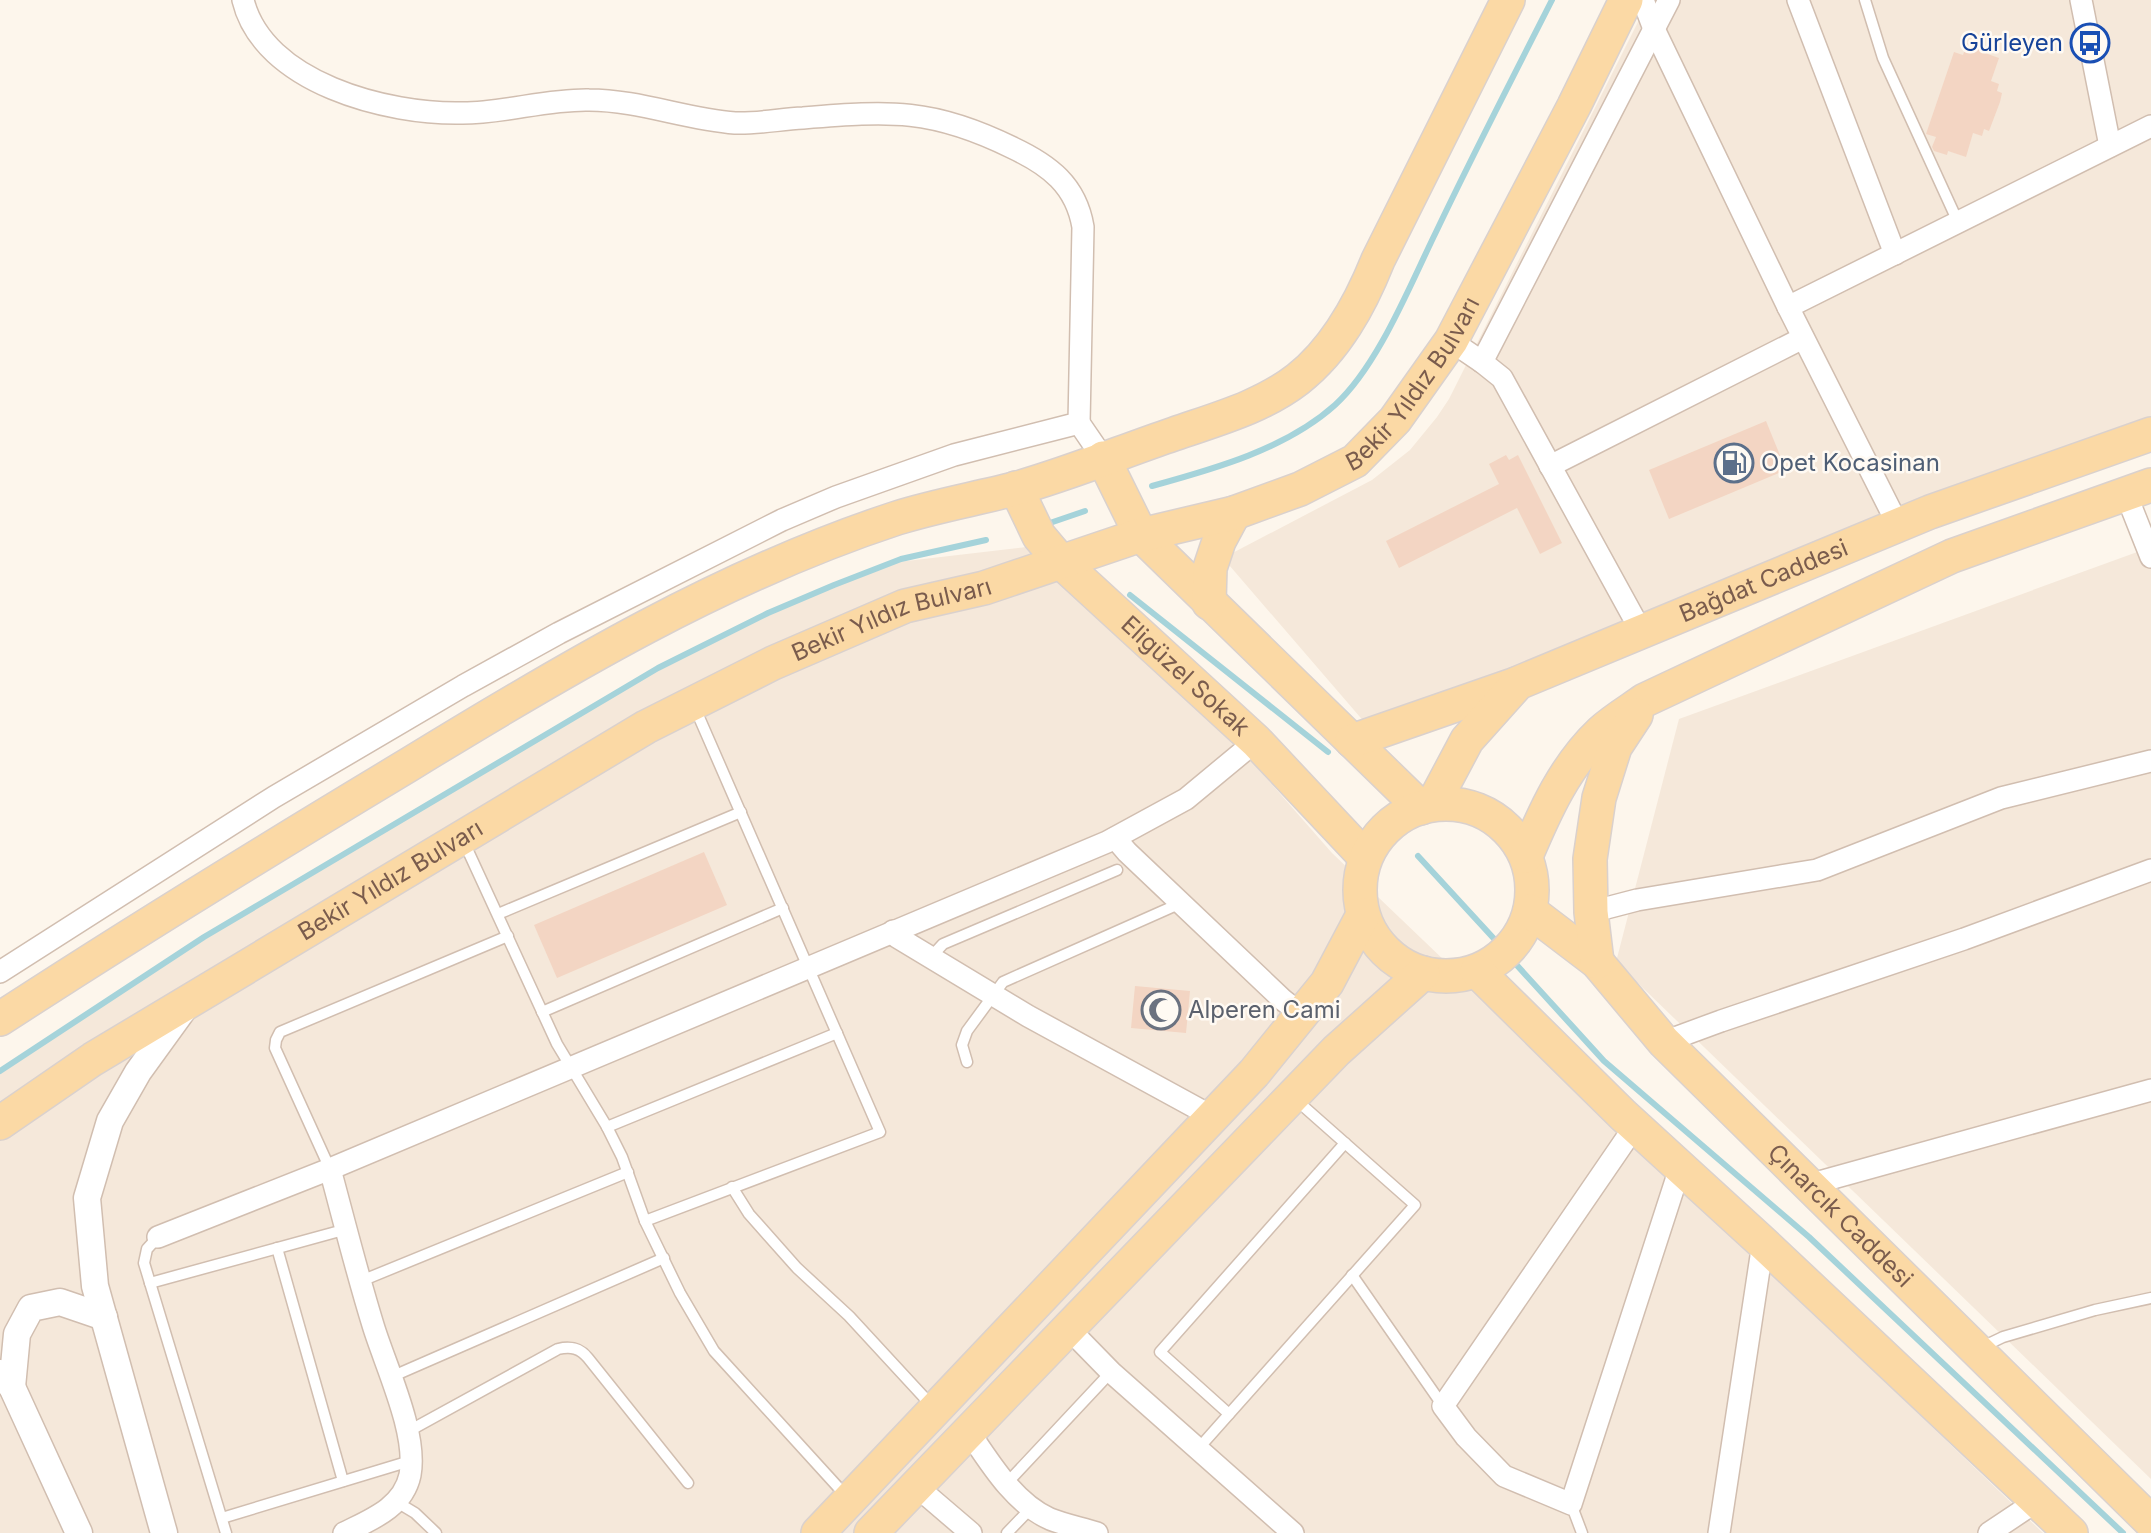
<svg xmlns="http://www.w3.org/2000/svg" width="2151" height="1533" viewBox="0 0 2151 1533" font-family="Inter,sans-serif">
<rect width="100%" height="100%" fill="#fdf6ec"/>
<g fill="#f5e8da">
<polygon points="1649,0 2151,0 2151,423 1366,724 1223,558 1372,480 1410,450 1437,417 1449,399"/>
<polygon points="1060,543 1332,853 2043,1533 0,1533 0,1073 213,931 323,864 547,736 646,676 697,649 798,601 898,562"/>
<polygon points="2151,547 2151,1479 1616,962 1679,719"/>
</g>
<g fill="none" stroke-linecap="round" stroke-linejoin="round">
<g stroke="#a5d3da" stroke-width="6">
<path d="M 1152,486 C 1214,469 1286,449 1335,405 C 1378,366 1410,285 1436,232 C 1473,154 1513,77 1552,0"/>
<polyline points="1044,525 1085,511"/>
<polyline points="1130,595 1328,752"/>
<polyline points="1418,856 1497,942"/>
<polyline points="1513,961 1604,1061 1809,1237 2123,1533"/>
<polyline points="0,1071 204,937 658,668 768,613 834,585 901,559 986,540"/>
</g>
</g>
<g fill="#f3d5c3">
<polygon points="1967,43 1983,48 1982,52 1999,58 1991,81 1999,84 1997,91 2002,93 2000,102 1989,131 1984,129 1982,136 1973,133 1966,157 1948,151 1947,155 1934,151 1932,147 1936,137 1926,134 1954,52 1963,55"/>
<polygon points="1766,421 1786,470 1669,519 1649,470"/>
<polygon points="1506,455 1509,460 1518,455 1562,543 1540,554 1517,508 1399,568 1386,541 1499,484 1489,464"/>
<polygon points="704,852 727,905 557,978 534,925"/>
<polygon points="1135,986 1190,991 1186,1033 1131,1028"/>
</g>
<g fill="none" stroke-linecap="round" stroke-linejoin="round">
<defs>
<g id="service">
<polyline points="1865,0 1883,58 1958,222"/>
<polyline points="463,840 557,1044 607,1127 622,1157 645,1221 680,1293 714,1351 847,1497"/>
<polyline points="498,914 741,812"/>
<polyline points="931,957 943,944 1117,870"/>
<polyline points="542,1012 783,908"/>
<polyline points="967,1062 962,1045 967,1031 1003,982 1181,903"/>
<polyline points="607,1127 837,1033"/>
<polyline points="330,1169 275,1048 276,1040 280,1032 508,936"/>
<polyline points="732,1187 749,1214 797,1268 849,1316 933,1407"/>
<polyline points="645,1221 880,1132 695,708"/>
<polyline points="158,1237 147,1249 144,1263 226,1533"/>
<polyline points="277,1248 343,1481"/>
<polyline points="1352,1275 1443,1406"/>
<polyline points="361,1281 628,1172"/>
<polyline points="150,1283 347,1229"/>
<polyline points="1980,1348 2003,1337 2095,1310 2151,1298"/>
<polyline points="391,1377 664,1258"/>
<polyline points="1229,1414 1160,1352 1345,1143"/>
<path d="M 407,1432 L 558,1349 C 571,1346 580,1348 588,1358 L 688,1483"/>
<polyline points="1198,1449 1415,1205 1294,1098"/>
<polyline points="1007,1483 1111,1372"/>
<polyline points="395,1501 415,1513 436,1533"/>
<polyline points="1571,1504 1582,1533"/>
<polyline points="222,1518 410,1461"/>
<polyline points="1007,1533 1032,1507"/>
</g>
<g id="minor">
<polyline points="1643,0 1654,29 1788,307 1898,525"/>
<polyline points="1798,0 1895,254"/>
<polyline points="2081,0 2110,146"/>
<polyline points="1788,307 2151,126"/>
<polyline points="1451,341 1482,362 1502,378 1641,631"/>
<polyline points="1482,362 1669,0"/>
<polyline points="1079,423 1103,458"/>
<polyline points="1550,466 1803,338"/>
<polyline points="2126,494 2151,557"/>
<polyline points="1115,838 1127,852 1283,1000 1301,1014"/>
<polyline points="1591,912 1637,900 1817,870 2001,798 2151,761"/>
<polyline points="893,931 897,937 1028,1016 1213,1117"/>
<path d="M 0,972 L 274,797 L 463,686 L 559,633 L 782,520 L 836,497 L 954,455 L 1079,423 L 1083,227 C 1076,185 1049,165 1013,148 C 932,108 891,111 803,118 C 781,119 757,124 735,123 C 685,119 638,100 589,100 C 547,99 505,113 463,113 C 388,115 263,83 243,0"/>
<polyline points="1664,1042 1721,1021 1964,939 2151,870"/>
<polyline points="1635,1126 1443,1406 1466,1437 1504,1476 1571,1504 1680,1168"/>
<path d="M 330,1169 C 344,1221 357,1273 373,1325 C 385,1365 418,1433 410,1475 C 403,1508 370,1520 344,1533"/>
<polyline points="1808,1185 2151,1090"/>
<polyline points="158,1237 330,1169 1107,842 1186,799 1256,741"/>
<polyline points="1068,1328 1111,1372 1293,1533"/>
<path d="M 969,1432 C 990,1463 1014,1503 1050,1519 C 1065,1525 1081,1528 1097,1533"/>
<polyline points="916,1486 971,1533"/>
<polyline points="1719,1533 1763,1243"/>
<polyline points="1989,1533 2037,1501"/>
</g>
<g id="tertiary">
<polyline points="0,1373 12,1387 79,1533"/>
<polyline points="12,1387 17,1334 31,1308 60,1302 104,1317"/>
<polyline points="164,1533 95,1286 87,1198 110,1121 138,1072 185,1007"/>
</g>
<g id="primary">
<polyline points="1103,458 1141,535 1421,808"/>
<path id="s1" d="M 1016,488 L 1039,536 L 1061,562 L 1256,741 L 1365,857"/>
<polyline points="1209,603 1210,568 1219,541 1234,513"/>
<polyline points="1352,741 1516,684"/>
<path id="s2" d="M 1433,804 L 1467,740 L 1518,683 L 1930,512 L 2151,434"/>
<circle cx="1446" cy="890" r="86"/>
<path d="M 1526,856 C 1545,811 1565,766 1601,732 C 1614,720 1631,710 1645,700 L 1952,556 L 2151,485"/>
<path id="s3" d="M 1530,911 L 1597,962 L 1664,1042 L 2151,1522"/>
<polyline points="1597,962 1591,912 1590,859 1599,798 1615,747 1636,715"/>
<polyline points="1477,971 1623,1115 1763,1243 2071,1533"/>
<path d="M 0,1019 C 135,931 272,847 410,764 C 565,669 723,575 897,518 C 935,506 975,499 1014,489 C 1068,474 1121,452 1174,434 C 1217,419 1262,407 1298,379 C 1336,349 1360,305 1378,260 L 1508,0"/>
<path id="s4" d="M 0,1123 L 93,1059 L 646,727 L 773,663 L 905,606 L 984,588 L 1141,535 L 1234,513 L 1300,489 L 1355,461 L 1395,420 L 1451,341 L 1574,106 L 1626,0"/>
<polyline points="818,1533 1254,1073 1327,983 1363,915"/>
<polyline points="871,1533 1336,1051 1423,973"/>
</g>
</defs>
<use href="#service" stroke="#d1beb0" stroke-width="13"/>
<use href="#minor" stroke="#d1beb0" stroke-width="24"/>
<use href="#tertiary" stroke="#d1beb0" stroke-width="29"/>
<use href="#primary" stroke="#dad1cd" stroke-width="36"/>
<use href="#service" stroke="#fff" stroke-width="10"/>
<use href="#minor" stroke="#fff" stroke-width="21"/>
<use href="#tertiary" stroke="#fff" stroke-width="26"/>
<use href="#primary" stroke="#fbd9a5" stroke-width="33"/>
</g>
<defs>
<symbol id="bus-ring" viewBox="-11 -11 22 22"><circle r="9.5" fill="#fffaf3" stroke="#1a4fb4" stroke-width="1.5"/><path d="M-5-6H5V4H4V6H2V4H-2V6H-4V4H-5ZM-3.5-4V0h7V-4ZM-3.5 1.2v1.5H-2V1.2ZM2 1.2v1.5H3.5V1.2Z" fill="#1a4fb4"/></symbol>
<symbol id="fuel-ring" viewBox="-11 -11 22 22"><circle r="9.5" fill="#fffaf3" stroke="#5c6f8a" stroke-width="1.5"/><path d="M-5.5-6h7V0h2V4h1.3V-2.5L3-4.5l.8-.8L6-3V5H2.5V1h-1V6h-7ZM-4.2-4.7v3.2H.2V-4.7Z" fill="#5c6f8a"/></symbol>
<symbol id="mosque-ring" viewBox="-11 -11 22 22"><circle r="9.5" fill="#fffaf3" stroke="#6b7280" stroke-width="1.5"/><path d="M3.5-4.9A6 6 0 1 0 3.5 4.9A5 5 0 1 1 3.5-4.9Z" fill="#6b7280"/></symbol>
</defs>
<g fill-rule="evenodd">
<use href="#bus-ring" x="2068" y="21" width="44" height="44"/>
<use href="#fuel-ring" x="1712" y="441" width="44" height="44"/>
<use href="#mosque-ring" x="1139" y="988" width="44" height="44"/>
</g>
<g text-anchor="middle" stroke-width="5" stroke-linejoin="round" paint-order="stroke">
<g font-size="24" fill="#164399" stroke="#fffaf3" text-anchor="end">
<text x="2063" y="51">Gürleyen</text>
</g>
<g font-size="24" fill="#7a5c4d" stroke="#fffaf3">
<text dy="8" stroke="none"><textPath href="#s4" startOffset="1615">Bekir Yıldız Bulvarı</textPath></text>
<text dy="8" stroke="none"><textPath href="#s2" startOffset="415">Bağdat Caddesi</textPath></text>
<text dy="8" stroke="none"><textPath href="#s4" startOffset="1027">Bekir Yıldız Bulvarı</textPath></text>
<text dy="8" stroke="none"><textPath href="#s1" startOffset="256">Eligüzel Sokak</textPath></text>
<text dy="8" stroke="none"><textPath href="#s4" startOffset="460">Bekir Yıldız Bulvarı</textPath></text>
<text dy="8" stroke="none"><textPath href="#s3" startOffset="436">Çınarcık Caddesi</textPath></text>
</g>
<g font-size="24" fill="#4e5e75" stroke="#fffaf3" text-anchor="start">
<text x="1761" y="471">Opet Kocasinan</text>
</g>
<g font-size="24" fill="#5b616d" stroke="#fffaf3" text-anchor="start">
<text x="1188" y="1018">Alperen Cami</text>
</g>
</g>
</svg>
